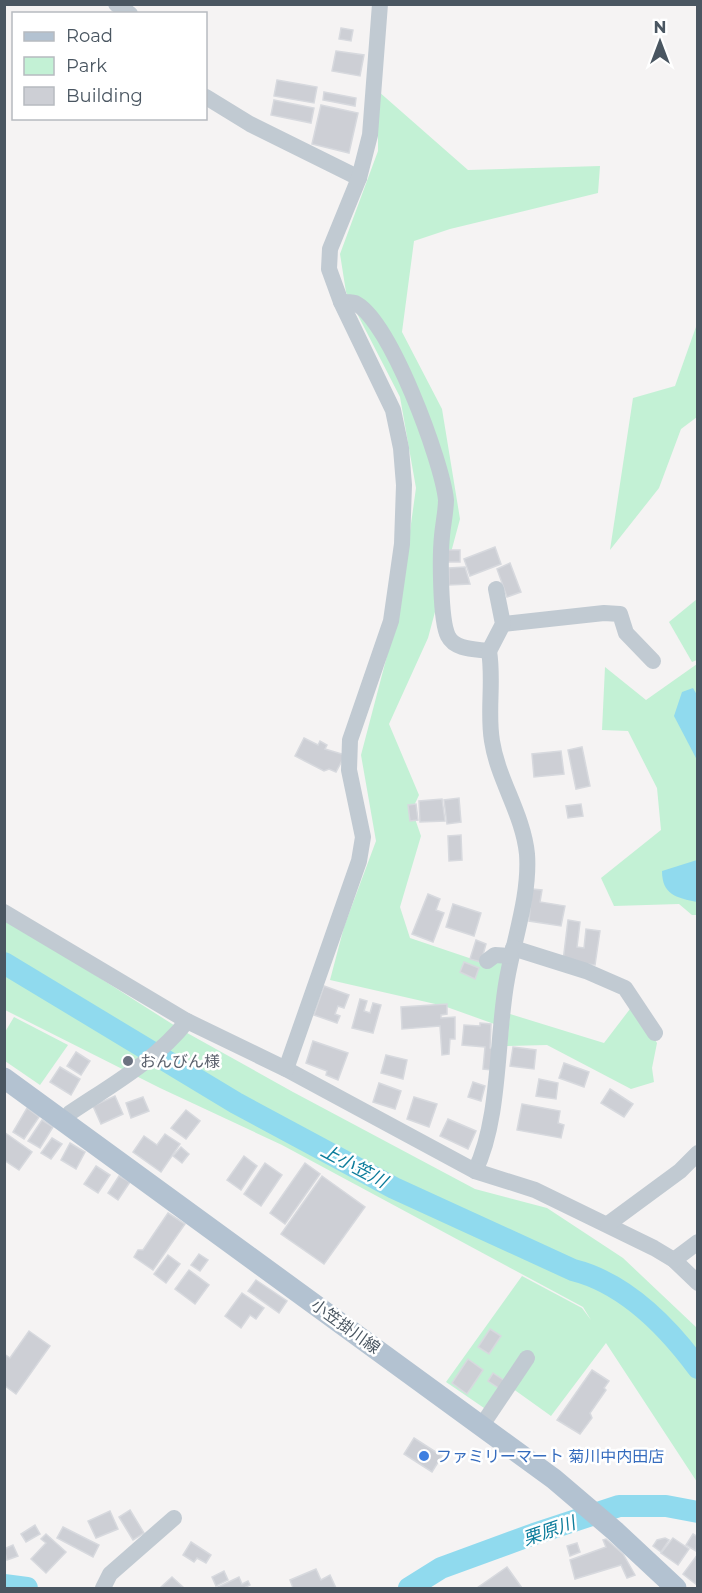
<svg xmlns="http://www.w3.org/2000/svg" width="702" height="1593" viewBox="0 0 702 1593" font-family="Montserrat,'Noto Sans JP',sans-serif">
<rect width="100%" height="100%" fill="#f5f3f3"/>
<g fill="#c3f1d5">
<polygon points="378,91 468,170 600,166 598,193 450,229 414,241 402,332 442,409 460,519 428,638 389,724 419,795 412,810 421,836 400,907 410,938 481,962 509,953 497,1025 444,1006 330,980 344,927 376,841 361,755 399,610 416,488 400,397 346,292 340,254 378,151"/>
<polygon points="697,324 697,417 681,429 659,488 610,550 633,398 675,386"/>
<polygon points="697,599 697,660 692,662 669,622"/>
<polygon points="697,664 697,915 692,915 679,904 614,906 601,878 661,830 657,788 628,731 602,730 605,667 646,700"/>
<polygon points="4,917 180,1029 293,1092 475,1189 547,1208 623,1258 697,1328 697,1482 606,1343 551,1416 505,1383 487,1410 446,1382 522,1276 582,1308 591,1320 583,1307 282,1145 160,1088 5,1010"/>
<polygon points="633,1005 657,1043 652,1068 654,1082 631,1089 547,1045 507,1046 510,1014 604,1043"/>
<polygon points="14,1017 68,1045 40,1085 5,1061 5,1032"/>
</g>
<g fill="#90daee">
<polygon points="693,688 697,695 697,760 674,716 682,692"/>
<path d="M 697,860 L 697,902 C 677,898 662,895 662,871 Z"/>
</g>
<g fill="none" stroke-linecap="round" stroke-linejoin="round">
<g stroke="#90daee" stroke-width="22">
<path d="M 4,963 L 236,1103 L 394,1188 L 573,1270 C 625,1283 667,1326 698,1368"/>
<polyline points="4,1585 27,1588"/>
<polyline points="409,1588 441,1568 534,1534 619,1506 666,1506 698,1512"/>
</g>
</g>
<g fill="#cdcfd5" stroke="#d7d9de" stroke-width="1.5">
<polygon points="341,28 353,30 351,41 339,39"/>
<polygon points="336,51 364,55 360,76 332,71"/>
<polygon points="277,80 317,87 314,103 274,96"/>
<polygon points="324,92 356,98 355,106 323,100"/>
<polygon points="274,100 314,108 311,123 271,115"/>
<polygon points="321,105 358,113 349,153 312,144"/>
<polygon points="495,547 501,564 470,576 464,559"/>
<polygon points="448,550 460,550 460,562 447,562"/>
<polygon points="510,563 521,592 507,597 497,569"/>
<polygon points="465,567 470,584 449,585 449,568"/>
<polygon points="304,738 318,745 320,741 327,745 325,749 345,755 336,772 329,769 324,771 295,756"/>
<polygon points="582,747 590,786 576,789 568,750"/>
<polygon points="561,751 564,774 534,777 532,754"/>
<polygon points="459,798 461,822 447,824 444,800"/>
<polygon points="442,799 445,821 420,822 419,801"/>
<polygon points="416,804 418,820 410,821 408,805"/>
<polygon points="581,804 583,816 568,818 566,806"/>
<polygon points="461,835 462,860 449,861 448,836"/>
<polygon points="532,889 542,890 540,902 565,906 561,926 529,921"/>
<polygon points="428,894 440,899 436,910 444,913 433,942 412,934"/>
<polygon points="453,904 481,913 474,936 446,927"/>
<polygon points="568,920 580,922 577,947 584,948 586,929 600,931 595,965 563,961"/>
<polygon points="476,940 486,944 481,962 470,959"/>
<polygon points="464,962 479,968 475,979 460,972"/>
<polygon points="324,986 349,995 344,1008 338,1006 335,1014 340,1016 337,1023 314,1015"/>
<polygon points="360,999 367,1001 364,1011 370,1013 373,1003 381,1005 373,1033 352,1028"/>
<polygon points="447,1004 447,1014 441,1015 441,1018 455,1017 455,1039 450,1039 449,1054 442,1055 440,1026 402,1029 401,1007"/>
<polygon points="480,1023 491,1024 490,1048 494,1049 492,1070 483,1069 485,1047 462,1045 464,1025 480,1026"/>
<polygon points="313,1041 348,1053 338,1080 326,1075 327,1071 306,1063"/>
<polygon points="513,1047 536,1050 534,1069 510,1066"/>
<polygon points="76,1052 90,1061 81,1075 67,1066"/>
<polygon points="386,1055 407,1060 403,1079 381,1073"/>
<polygon points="564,1063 589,1072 584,1087 559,1078"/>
<polygon points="60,1067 80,1079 71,1095 50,1082"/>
<polygon points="539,1079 558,1083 556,1099 536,1096"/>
<polygon points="473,1082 485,1086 481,1101 468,1097"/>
<polygon points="379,1083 401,1091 395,1109 373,1102"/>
<polygon points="610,1089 633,1104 624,1117 601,1103"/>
<polygon points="115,1096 123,1114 101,1124 93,1106"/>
<polygon points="143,1097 149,1111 131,1118 126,1103"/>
<polygon points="414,1097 437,1104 429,1127 407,1119"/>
<polygon points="522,1104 560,1111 558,1123 564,1125 561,1138 517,1130"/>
<polygon points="27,1108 39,1117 24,1139 13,1132"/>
<polygon points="186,1110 200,1121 186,1139 171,1128"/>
<polygon points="448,1119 476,1131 468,1149 440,1136"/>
<polygon points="42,1120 53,1127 40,1148 28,1141"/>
<polygon points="4,1132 32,1152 19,1170 4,1160"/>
<polygon points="165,1134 180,1144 161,1172 133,1152 144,1136 157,1145"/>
<polygon points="52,1138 62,1144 51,1159 41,1153"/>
<polygon points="70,1143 85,1152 76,1169 61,1160"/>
<polygon points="181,1147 189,1154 182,1163 173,1156"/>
<polygon points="244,1156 257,1166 241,1190 227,1180"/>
<polygon points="265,1163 282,1175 261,1206 244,1194"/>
<polygon points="305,1163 320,1174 285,1224 270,1213"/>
<polygon points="96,1166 110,1175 98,1193 84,1184"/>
<polygon points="119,1176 130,1182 118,1200 108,1193"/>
<polygon points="322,1176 365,1207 324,1264 281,1234"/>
<polygon points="168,1213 185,1224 153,1270 134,1257 138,1250 143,1250"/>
<polygon points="199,1254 208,1260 200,1271 191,1265"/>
<polygon points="168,1255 180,1264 166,1283 154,1274"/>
<polygon points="189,1270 209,1285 195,1304 175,1289"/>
<polygon points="256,1280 287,1301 279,1313 248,1291"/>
<polygon points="242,1293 264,1308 256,1319 250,1315 241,1328 225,1316"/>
<polygon points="490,1329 501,1336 489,1354 478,1347"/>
<polygon points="29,1331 50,1346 16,1394 4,1385 4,1354 10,1358"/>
<polygon points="468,1359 483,1370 467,1394 452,1383"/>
<polygon points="592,1370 609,1381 604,1388 606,1390 590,1413 592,1418 580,1434 557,1420"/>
<polygon points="493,1373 505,1381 500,1389 488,1381"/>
<polygon points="414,1438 442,1456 432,1472 404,1454"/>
<polygon points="130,1510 144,1533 133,1540 119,1517"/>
<polygon points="110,1511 118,1529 96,1538 88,1521"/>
<polygon points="35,1525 40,1534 26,1542 21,1534"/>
<polygon points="63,1527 99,1545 93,1557 57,1538"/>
<polygon points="46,1534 66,1552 46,1573 31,1559 46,1543 41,1539"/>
<polygon points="693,1534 698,1537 696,1551 686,1545"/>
<polygon points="665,1538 669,1540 661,1552 653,1546 657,1540"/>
<polygon points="673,1538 689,1549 678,1565 661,1553"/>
<polygon points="606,1539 623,1554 635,1575 627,1578 621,1565 575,1579 570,1560 606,1547 603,1540"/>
<polygon points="191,1542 211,1555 206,1563 197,1558 194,1562 183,1555"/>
<polygon points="577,1543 580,1552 570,1556 567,1546"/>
<polygon points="13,1545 18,1556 7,1560 4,1549"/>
<polygon points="698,1554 698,1584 697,1585 683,1574"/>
<polygon points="507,1567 522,1588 477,1588"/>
<polygon points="316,1569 321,1580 330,1575 336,1588 293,1588 290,1580"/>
<polygon points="224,1571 228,1580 216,1586 212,1577"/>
<polygon points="172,1577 184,1588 160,1588"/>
<polygon points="239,1577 242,1584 248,1581 250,1585 244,1588 216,1588"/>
</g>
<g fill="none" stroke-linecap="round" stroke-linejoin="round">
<g stroke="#c1cad2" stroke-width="16">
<polyline points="116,4 130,14"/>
<polyline points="206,97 250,124 359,178"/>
<path d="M 341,302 C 345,302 351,302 355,303 C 390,320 442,461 446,500 C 446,511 443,524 442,536 C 440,555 440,620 448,636 C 455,650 475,649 489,651 C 494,681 487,712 492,741 C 498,780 523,814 527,854 C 530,895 514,939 507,979 C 496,1038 501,1118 475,1171"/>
<polyline points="503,624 604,613 620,614 626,633 653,661"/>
<polyline points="489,651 503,624 496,589"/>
<polyline points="4,912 187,1021 286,1069 475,1171 535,1190 654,1248 674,1260 698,1283"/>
<polyline points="513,948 586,971 625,988 655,1033"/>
<polyline points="487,961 495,955 511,956"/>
<polyline points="286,1069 359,861 363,837 349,770 350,740 391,621 402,544 404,485 401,448 393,410 341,302 329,269 330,249 359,178 370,135 380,4"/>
<path d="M 64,1121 L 70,1113 C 110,1086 157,1060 187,1021"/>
<polyline points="608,1224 680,1171 698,1153"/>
<polyline points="674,1260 698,1242"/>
<polyline points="482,1425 527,1358"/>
<polyline points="103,1588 110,1574 174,1518"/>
</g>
<polyline stroke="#b3c2d1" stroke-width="21" points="4,1078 554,1479 615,1531 676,1588"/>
</g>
<circle fill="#6b7280" stroke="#fff" stroke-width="2" cx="128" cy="1061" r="6"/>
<circle fill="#3f7fe0" stroke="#fff" stroke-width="2" cx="424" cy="1456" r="6"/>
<g text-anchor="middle" stroke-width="5" stroke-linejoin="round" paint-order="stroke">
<g font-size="16" fill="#5b616d" stroke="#fff" text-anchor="start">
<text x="140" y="1067">おんびん様</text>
</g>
<g font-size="16" fill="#4a5661" stroke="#fff">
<text transform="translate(346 1326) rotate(36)" y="6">小笠掛川線</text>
</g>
<g font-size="16" fill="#366cbe" stroke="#fff" text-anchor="start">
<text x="436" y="1462">ファミリーマート 菊川中内田店</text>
</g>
<g font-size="18" font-style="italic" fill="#0c7c9b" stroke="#fff">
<text transform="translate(354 1166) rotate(28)" y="6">上小笠川</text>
<text transform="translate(549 1531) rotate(-19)" y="6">栗原川</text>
</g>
</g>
<rect width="702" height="1593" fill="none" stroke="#4a5661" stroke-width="12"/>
<rect x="12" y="12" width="195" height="108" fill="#ffffff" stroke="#b7bbc0" stroke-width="1.5"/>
<rect x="24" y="32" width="30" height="9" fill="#b3c2d1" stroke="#b7bbc0" stroke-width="1.5"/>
<text x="66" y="42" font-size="18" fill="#4a5661">Road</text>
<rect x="24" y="57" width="30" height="18" fill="#c3f1d5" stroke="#b7bbc0" stroke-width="1.5"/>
<text x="66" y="72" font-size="18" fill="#4a5661">Park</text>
<rect x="24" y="87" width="30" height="18" fill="#cdcfd5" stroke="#b7bbc0" stroke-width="1.5"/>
<text x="66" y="102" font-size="18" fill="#4a5661">Building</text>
<g transform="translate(660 42)" stroke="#ffffff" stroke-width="4.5" paint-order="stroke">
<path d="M0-4.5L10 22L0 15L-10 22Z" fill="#4a5661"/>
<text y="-9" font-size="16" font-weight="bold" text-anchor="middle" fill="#4a5661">N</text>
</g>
</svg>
